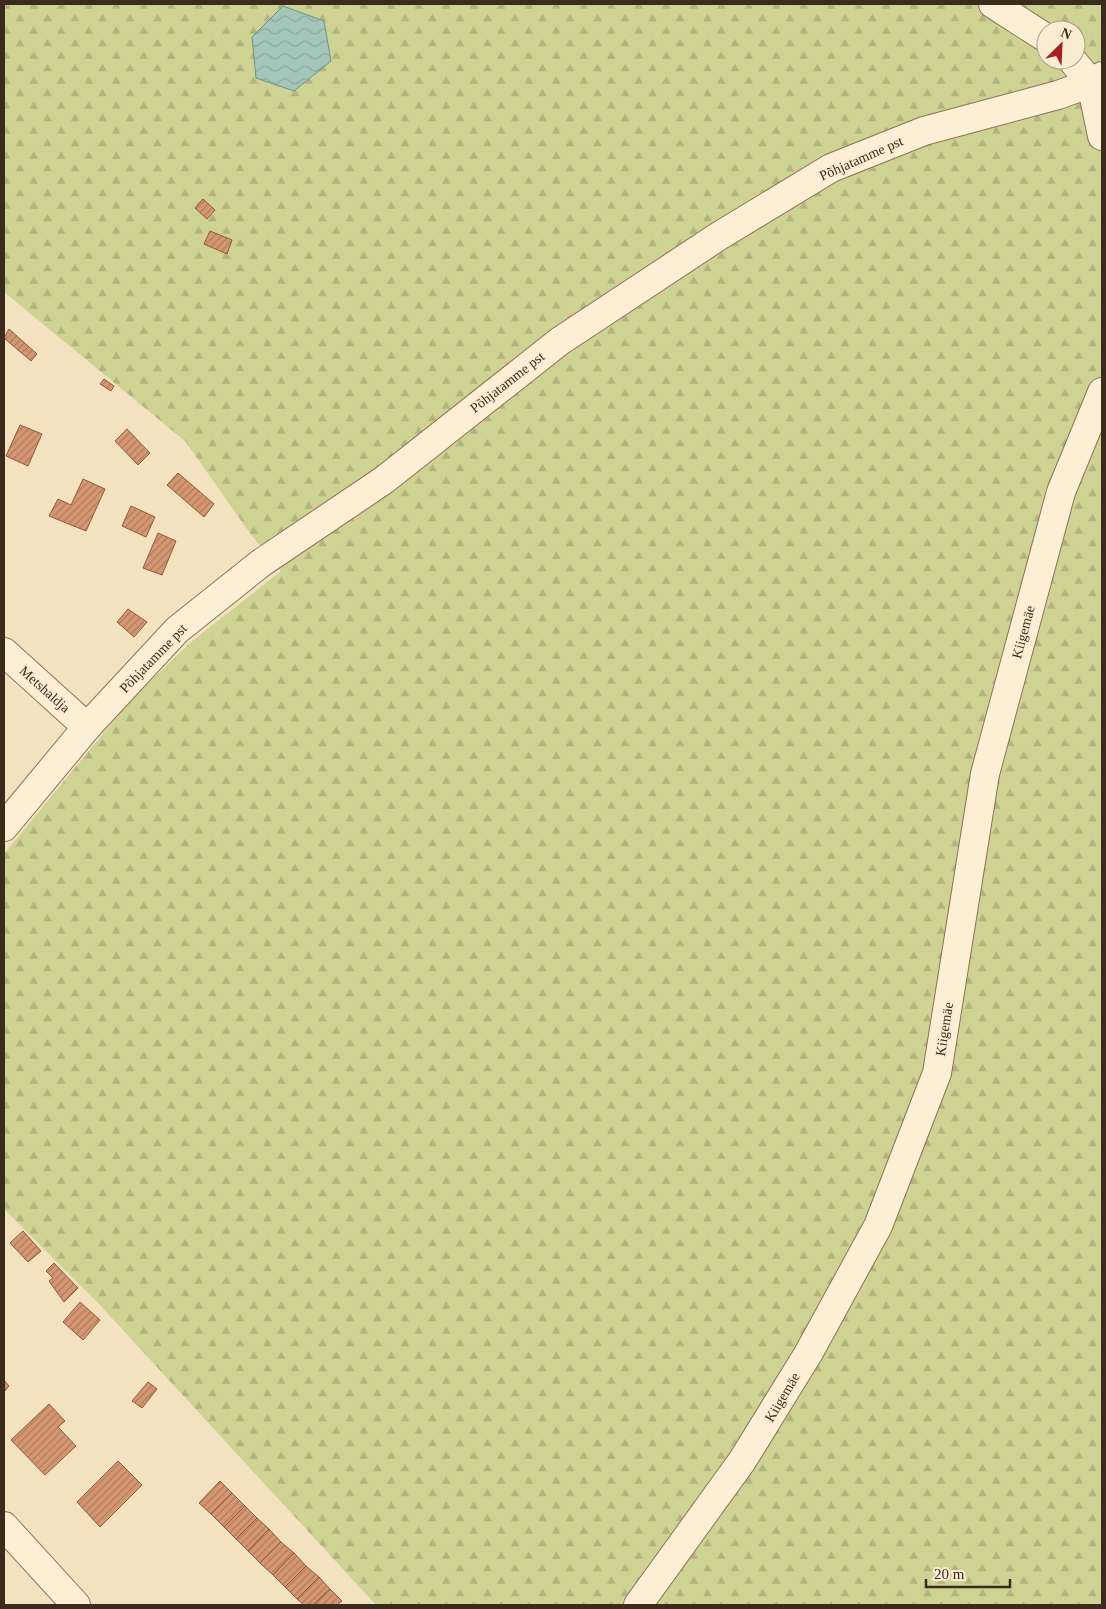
<svg xmlns="http://www.w3.org/2000/svg" width="1106" height="1609" viewBox="0 0 1106 1609" font-family="'Times New Roman',serif">
<defs>
<pattern id="forest-firs" width="22" height="20" patternUnits="userSpaceOnUse" patternTransform="scale(1.25)"><rect width="22" height="20" fill="#ced293"/><path d="M5 1l3.5 6h-7zM16 11l3.5 6h-7z" fill="#b2b47e"/></pattern>
<pattern id="water-waves" width="16" height="10" patternUnits="userSpaceOnUse" patternTransform="scale(1.25)"><rect width="16" height="10" fill="#a4c5b9"/><path d="M0 5q4-4 8 0t8 0" fill="none" stroke="#8ea99e"/></pattern>
<pattern id="building-hatch" width="6" height="6" patternUnits="userSpaceOnUse" patternTransform="scale(1.25)"><rect width="6" height="6" fill="#d59772"/><path d="M-1 1l2-2M0 6l6-6M5 7l2-2" fill="none" stroke="#ae7b5d"/></pattern>
</defs>
<rect width="100%" height="100%" fill="#f3e2c0"/>
<path fill="url(#forest-firs)" fill-rule="evenodd" d="M 4,4 L 1102,4 L 1102,1605 L 376,1605 L 98,1303 L 4,1209 L 4,854 L 129,702 L 191,642 L 281,571 L 252,536 L 185,441 L 4,292 ZM 324,20 L 331,61 L 294,91 ZM 1046,30 L 1076,30 L 1076,60 L 1046,60 Z"/>
<polygon fill="url(#water-waves)" stroke="#699487" points="283,6 324,21 331,61 294,91 256,78 252,37"/>
<g fill="url(#building-hatch)" stroke="#905839">
<polygon points="203,199 215,210 207,219 195,208"/>
<polygon points="210,231 232,240 227,254 204,244"/>
<polygon points="9,329 37,354 31,361 4,338"/>
<polygon points="104,379 114,386 111,391 100,384"/>
<polygon points="20,425 42,434 28,466 6,456"/>
<polygon points="127,429 150,453 138,465 115,441"/>
<polygon points="178,473 214,504 204,517 167,485"/>
<polygon points="83,479 105,489 86,531 49,516 58,499 71,505"/>
<polygon points="131,506 155,517 146,537 122,526"/>
<polygon points="158,533 176,541 162,575 143,568"/>
<polygon points="128,609 147,622 134,637 117,622"/>
<polygon points="23,1231 41,1251 28,1262 10,1243"/>
<polygon points="54,1263 78,1288 64,1302 49,1281 53,1278 46,1271"/>
<polygon points="80,1302 100,1320 83,1340 63,1322"/>
<polygon points="4,1380 9,1386 4,1392"/>
<polygon points="148,1382 157,1389 142,1408 132,1401"/>
<polygon points="49,1404 65,1421 58,1427 76,1446 45,1475 11,1440"/>
<polygon points="118,1461 142,1485 100,1527 77,1502"/>
<polygon points="220,1481 232,1493 211,1514 199,1503"/>
<polygon points="232,1493 245,1506 224,1527 211,1514"/>
<polygon points="245,1506 257,1518 236,1539 224,1527"/>
<polygon points="257,1518 269,1529 248,1551 236,1539"/>
<polygon points="269,1529 281,1542 260,1563 248,1551"/>
<polygon points="281,1542 294,1553 273,1575 260,1563"/>
<polygon points="294,1553 306,1566 285,1587 273,1575"/>
<polygon points="306,1566 319,1577 297,1599 285,1587"/>
<polygon points="319,1577 330,1589 313,1605 304,1605 297,1599"/>
<polygon points="330,1589 342,1601 337,1605 313,1605"/>
</g>
<g fill="none" stroke-linecap="round" stroke-linejoin="round">
<defs>
<g id="minor">
<polyline points="993,4 1046,38"/>
<polyline points="1072,60 1091,83 1102,136"/>
<polyline points="4,652 87,727"/>
<polyline points="4,827 87,727 177,630 261,563 384,480 560,341 719,236 831,168 924,131 1058,95 1091,83 1102,76"/>
<polyline points="4,1526 76,1605"/>
<polyline points="638,1605 742,1461 808,1354 878,1226 937,1073 985,774 1061,492 1102,392"/>
</g>
</defs>
<use href="#minor" stroke="#8e7156" stroke-width="30"/>
<use href="#minor" stroke="#fcefd5" stroke-width="28"/>
</g>
<g text-anchor="middle" stroke-width="4" stroke-linejoin="round" paint-order="stroke">
<g font-size="14" fill="#3c2a1c" stroke="#f9ecd1">
<text transform="translate(861 158) rotate(-24)" y="5">Põhjatamme pst</text>
<text transform="translate(507 382) rotate(-38)" y="5">Põhjatamme pst</text>
<text transform="translate(1023 632) rotate(-75)" y="5">Kiigemäe</text>
<text transform="translate(153 658) rotate(-46)" y="5">Põhjatamme pst</text>
<text transform="translate(45 689) rotate(42)" y="5">Metshaldja</text>
<text transform="translate(944 1029) rotate(-81)" y="5">Kiigemäe</text>
<text transform="translate(782 1397) rotate(-59)" y="5">Kiigemäe</text>
</g>
</g>
<rect width="1106" height="1609" fill="none" stroke="#3c2a1c" stroke-width="10"/>
<g transform="translate(1061 45) rotate(24)"><circle r="24" fill="#f9ecd1" stroke="#ad9e89"/>
<path d="M0-4L9 19L0 12L-9 19Z" fill="#a41f25"/>
<text y="-8" font-size="14" font-weight="bold" text-anchor="middle" fill="#3c2a1c">N</text>
</g>
<path d="M926 1579v8h84v-8" fill="none" stroke="#3c2a1c" stroke-width="2.5"/>
<text x="934" y="1579" font-size="15" fill="#3c2a1c" stroke="#f9ecd1" stroke-width="4" paint-order="stroke">20 m</text>
</svg>
